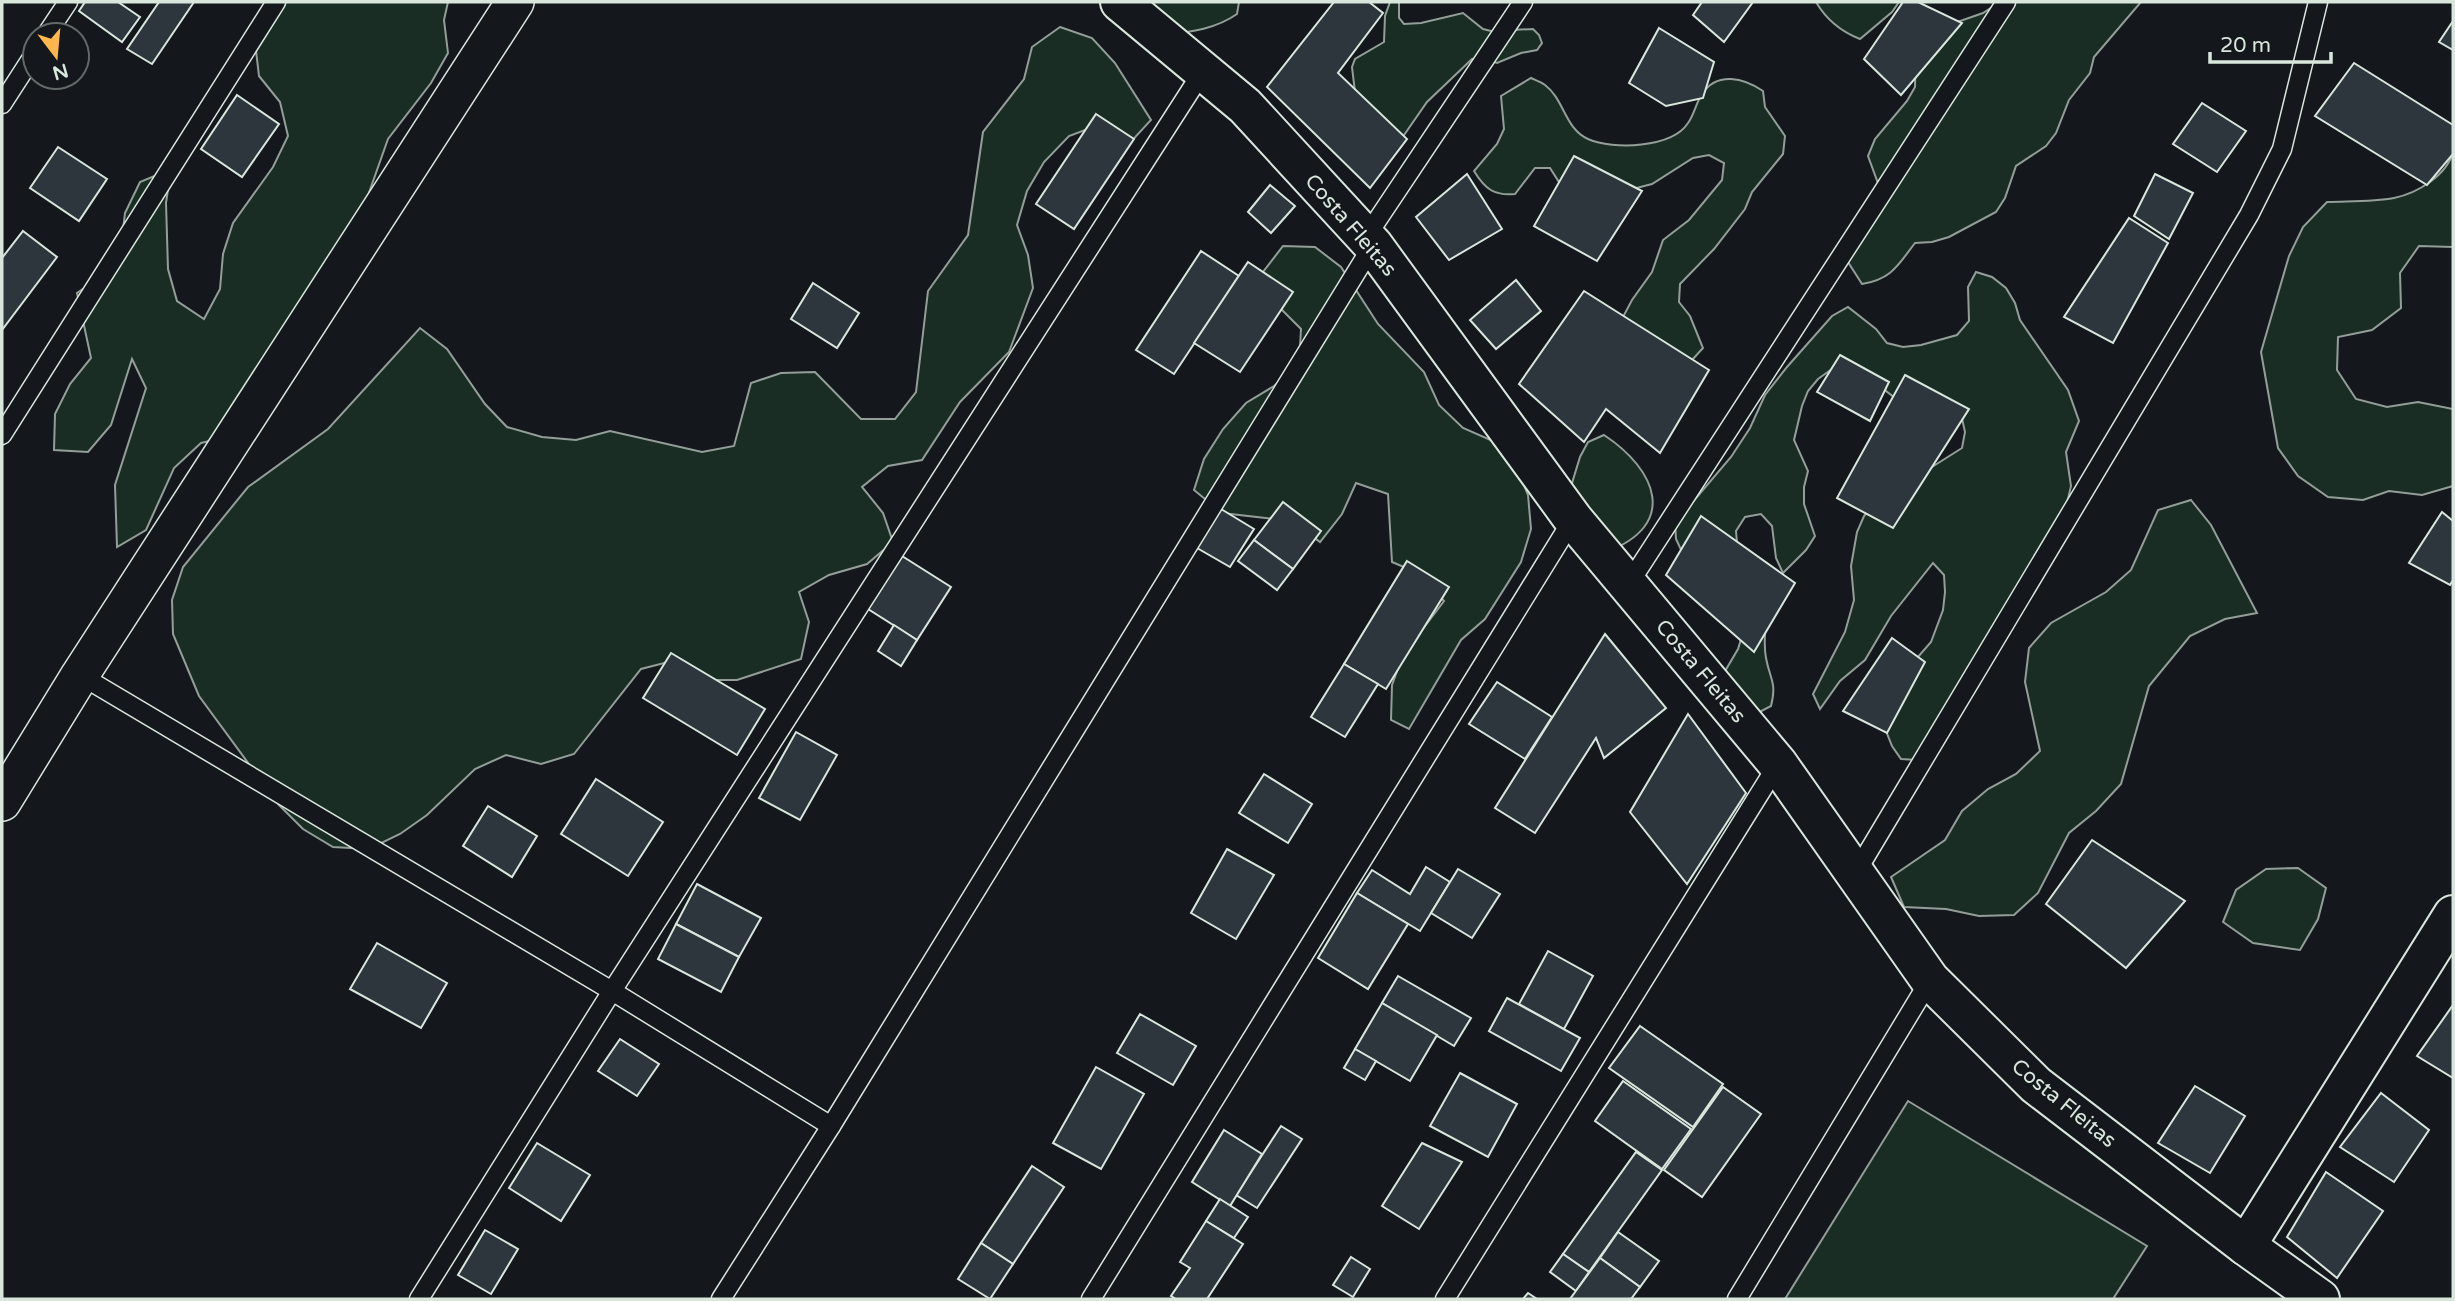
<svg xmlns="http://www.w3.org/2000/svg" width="2455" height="1301" viewBox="0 0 2455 1301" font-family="'Varela Round',sans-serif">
<rect width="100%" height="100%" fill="#14181c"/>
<g fill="#1a2d24" stroke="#939e99" stroke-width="2">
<polygon points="276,2 448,2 444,20 448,53 431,83 388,139 354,235 235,435 201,443 174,468 146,530 117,547 115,485 146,388 132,359 111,425 88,452 54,450 55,414 70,384 91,358 77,293 104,275 121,247 125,213 140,182 171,169 166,203 168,269 177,301 204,319 220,289 223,254 233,223 273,167 288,136 280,102 259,76 255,42"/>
<path d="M 1122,2 L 1239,2 L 1237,14 C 1214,30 1188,32 1160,36 Z"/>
<polygon points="1390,2 1399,2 1399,18 1404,24 1421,23 1463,13 1483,29 1491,31 1533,29 1539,35 1542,43 1537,50 1521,53 1497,63 1481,58 1472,59 1427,102 1402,138 1355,92 1352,67 1355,59 1384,42 1385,16"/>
<path d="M 1816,2 L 1899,2 L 1892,12 L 1860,39 C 1842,32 1826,19 1816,2 Z"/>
<path d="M 2000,2 L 2141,2 L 2094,57 L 2090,73 L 2069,100 L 2056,133 L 2046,146 L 2016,166 L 2005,198 L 1996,212 L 1949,237 L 1932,242 L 1915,243 C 1898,265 1892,279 1862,284 L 1848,262 L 1858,231 L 1879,186 L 1868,156 L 1875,139 L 1907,101 L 1915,87 L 1916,53 L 1937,29 L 1983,13 Z"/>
<polygon points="1060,27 1092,38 1115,63 1151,120 1128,145 1101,124 1069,136 1044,162 1027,191 1017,225 1028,255 1033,288 1009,352 960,402 922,460 888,466 862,487 883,513 893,542 867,564 829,575 799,592 809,622 801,659 737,680 701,680 672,661 641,669 574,754 541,764 506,755 475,769 427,815 400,834 369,849 333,847 303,829 279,805 199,696 173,634 172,600 183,567 248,487 328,429 420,328 447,349 485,404 507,427 542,437 576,440 610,431 702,452 734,446 751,383 781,373 815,372 861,419 895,419 916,392 928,291 968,235 983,132 1024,79 1032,47"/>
<path d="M 1531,78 C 1535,80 1541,82 1545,85 C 1564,99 1565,129 1588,139 C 1613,150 1672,148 1688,123 C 1694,115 1696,103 1702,94 C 1717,71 1744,78 1763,91 L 1765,107 L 1785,136 L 1783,154 L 1752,192 L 1745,209 L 1714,249 L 1680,284 L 1679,302 L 1690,316 L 1703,348 L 1692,360 L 1620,332 L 1624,315 L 1632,300 L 1652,272 L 1663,240 L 1689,220 L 1722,180 L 1724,163 L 1709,155 L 1693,158 L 1652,184 L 1621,192 L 1572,194 L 1559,182 L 1550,168 L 1535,168 L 1515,194 C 1494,196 1485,189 1474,171 L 1497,144 L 1504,129 L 1501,96 Z"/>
<path d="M 2453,152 L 2453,247 L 2419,246 L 2400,273 L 2401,308 L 2372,330 L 2338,337 L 2337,370 L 2356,399 L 2387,407 L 2418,402 L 2453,409 L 2453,486 L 2422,495 L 2389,491 L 2363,500 L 2328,497 L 2298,476 L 2278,448 L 2261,352 L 2289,256 L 2303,227 L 2327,202 C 2349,201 2373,202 2394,198 C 2418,193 2447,175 2453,152 Z"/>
<polygon points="1283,246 1315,247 1341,267 1378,324 1424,372 1439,405 1463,428 1493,441 1516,466 1528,495 1531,529 1521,562 1485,619 1461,640 1409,729 1391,720 1392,685 1403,655 1444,601 1423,575 1392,562 1388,494 1356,483 1342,514 1320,542 1292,521 1222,513 1194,490 1204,459 1223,429 1246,403 1274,386 1299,364 1301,329 1275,303 1263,272"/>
<path d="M 1976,272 L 1992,277 L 2006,288 L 2015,303 L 2020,320 L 2068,390 L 2079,421 L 2066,452 L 2071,486 L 2063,520 L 1917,760 L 1901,759 L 1892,746 L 1886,731 L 1897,681 L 1931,642 L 1943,610 L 1945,592 L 1944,575 L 1933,563 L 1891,616 L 1865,660 L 1840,681 L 1820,709 L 1813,694 L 1845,632 L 1854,600 L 1851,566 L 1857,532 L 1864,516 L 1875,503 L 1962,448 L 1965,432 L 1961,414 L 1899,401 L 1886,391 L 1877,377 L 1832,369 L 1818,379 L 1808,391 L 1802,406 L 1794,440 L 1808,471 L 1804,487 L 1804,504 L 1815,536 L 1806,550 L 1783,573 L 1776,558 L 1772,526 L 1761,514 L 1745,517 L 1736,531 L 1739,566 L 1768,608 C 1766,624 1763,641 1766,658 C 1770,680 1777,682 1771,706 L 1750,717 L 1721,678 L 1738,649 L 1743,633 L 1683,554 L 1676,539 L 1675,523 L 1731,457 L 1750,428 L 1765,395 L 1787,367 L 1832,316 L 1848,307 L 1876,329 L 1887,343 L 1903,347 L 1921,345 L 1957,335 L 1969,321 L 1968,287 Z"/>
<path d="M 1604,435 C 1657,470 1679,525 1606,552 L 1565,506 L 1580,457 L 1588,442 Z"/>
<polygon points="2191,500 2211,525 2257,613 2225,619 2190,636 2149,686 2121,784 2096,811 2069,833 2038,893 2014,915 1979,916 1946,909 1904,907 1891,877 1945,840 1962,811 1988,789 2016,774 2040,751 2025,682 2029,648 2051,623 2106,592 2131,570 2158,510"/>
<polygon points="2298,868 2326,888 2318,919 2300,950 2253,943 2223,922 2236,890 2266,869"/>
<polygon points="1908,1101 2147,1246 2113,1299 1785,1299"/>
</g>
<g fill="#2c363c" stroke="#d8e6dc" stroke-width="2">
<polygon points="85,2 118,2 140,17 122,42 79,11"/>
<polygon points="159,2 194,2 152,64 127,49"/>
<polygon points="1334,2 1369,2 1383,13 1338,73 1407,139 1370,188 1267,87"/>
<polygon points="1702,2 1753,2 1724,42 1693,15"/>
<polygon points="1903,2 1918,2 1962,23 1901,95 1864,59"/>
<polygon points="2453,21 2453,50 2439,42"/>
<polygon points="1659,28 1714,62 1703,98 1666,106 1629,83"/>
<polygon points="2354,63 2453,125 2453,154 2427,185 2315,116"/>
<polygon points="237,95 279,124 242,177 201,149"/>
<polygon points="2202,103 2246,131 2217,172 2173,144"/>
<polygon points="1096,114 1134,139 1074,229 1036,204"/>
<polygon points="58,147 107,179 79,221 30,188"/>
<polygon points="1574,156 1642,191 1597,261 1534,226"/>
<polygon points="1467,174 1502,229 1449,260 1416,217"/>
<polygon points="2155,174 2193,193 2169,239 2134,216"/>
<polygon points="1270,185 1295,206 1271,233 1248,212"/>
<polygon points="2129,218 2168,243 2113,343 2064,317"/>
<polygon points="23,231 57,257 2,330 2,258"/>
<polygon points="1201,251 1239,276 1174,374 1136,350"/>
<polygon points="1248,262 1293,292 1240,372 1194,343"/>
<polygon points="1516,280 1541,311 1496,349 1470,320"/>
<polygon points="813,283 859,313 837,348 791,319"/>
<polygon points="1584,291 1709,370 1660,453 1606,409 1584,442 1519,384"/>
<polygon points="1840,355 1889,382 1870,421 1817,392"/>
<polygon points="1905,375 1969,409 1893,528 1837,498"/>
<polygon points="1283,502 1321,531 1293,569 1254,540"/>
<polygon points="1221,509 1254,529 1230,567 1197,548"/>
<polygon points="2442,512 2453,521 2453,580 2450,585 2409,563"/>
<polygon points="1701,516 1795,583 1754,652 1666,575"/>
<polygon points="1254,540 1293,569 1277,590 1238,561"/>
<polygon points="902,556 951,587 917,640 868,609"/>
<polygon points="1407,561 1449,587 1386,689 1344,664"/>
<polygon points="894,625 917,640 901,666 878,651"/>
<polygon points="1605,634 1666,708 1604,758 1596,738 1535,833 1495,808"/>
<polygon points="1892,638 1925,662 1887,733 1843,711"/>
<polygon points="671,653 765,709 737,755 643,698"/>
<polygon points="1344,664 1378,684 1345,737 1311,717"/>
<polygon points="1497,682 1552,717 1525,759 1469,724"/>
<polygon points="1688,714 1746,793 1687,884 1630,812"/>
<polygon points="796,732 837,755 800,820 759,798"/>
<polygon points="1264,774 1312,804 1288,843 1239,813"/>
<polygon points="596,779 663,822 628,876 561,834"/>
<polygon points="488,806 537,836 512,877 463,846"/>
<polygon points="2092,840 2185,901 2126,968 2046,904"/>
<polygon points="1227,849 1274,875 1236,939 1191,913"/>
<polygon points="1426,867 1450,882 1420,931 1357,893 1372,870 1410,894"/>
<polygon points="1458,869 1500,894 1472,938 1431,913"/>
<polygon points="697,884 761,918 739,957 676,924"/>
<polygon points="1357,893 1408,924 1368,989 1318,958"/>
<polygon points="676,924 739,957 721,992 658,959"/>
<polygon points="377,943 447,983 421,1028 350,989"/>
<polygon points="1548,951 1593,976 1564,1029 1519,1004"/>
<polygon points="1398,976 1471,1018 1454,1046 1382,1003"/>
<polygon points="1507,998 1580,1038 1561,1071 1489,1031"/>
<polygon points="1382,1003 1437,1035 1410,1081 1355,1049"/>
<polygon points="2453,1005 2453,1078 2417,1056"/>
<polygon points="1140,1014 1196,1046 1173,1085 1117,1053"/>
<polygon points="1640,1026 1723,1084 1693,1127 1609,1068"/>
<polygon points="620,1039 659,1064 637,1096 598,1071"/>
<polygon points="1355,1049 1376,1061 1365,1080 1344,1068"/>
<polygon points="1096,1067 1144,1094 1101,1169 1053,1143"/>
<polygon points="1460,1073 1517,1104 1488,1157 1430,1126"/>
<polygon points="1623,1081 1691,1129 1662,1169 1595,1121"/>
<polygon points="2195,1086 2245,1116 2210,1173 2158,1143"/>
<polygon points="1723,1087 1761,1114 1702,1197 1664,1170"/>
<polygon points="2381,1093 2429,1130 2394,1182 2340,1147"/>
<polygon points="1281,1126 1302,1139 1257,1208 1236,1195"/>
<polygon points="1224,1130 1262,1154 1230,1206 1192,1182"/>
<polygon points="537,1143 590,1175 561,1221 509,1188"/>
<polygon points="1422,1143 1462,1162 1419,1229 1382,1206"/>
<polygon points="1636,1152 1662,1170 1589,1272 1563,1254"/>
<polygon points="1032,1166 1064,1187 1013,1264 981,1243"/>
<polygon points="2326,1172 2383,1211 2337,1278 2287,1237"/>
<polygon points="1220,1199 1248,1217 1234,1238 1206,1221"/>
<polygon points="1206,1221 1243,1244 1207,1299 1176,1299 1171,1296 1190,1268 1180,1262"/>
<polygon points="485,1230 518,1249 491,1294 458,1275"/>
<polygon points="1618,1232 1659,1261 1640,1287 1600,1258"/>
<polygon points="981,1243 1013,1264 990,1299 958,1279"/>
<polygon points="1563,1254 1589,1272 1576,1291 1550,1272"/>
<polygon points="1351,1257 1370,1269 1353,1297 1333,1285"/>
<polygon points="1600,1258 1640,1287 1631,1299 1570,1299"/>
<polygon points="1528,1293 1537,1299 1523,1299"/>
</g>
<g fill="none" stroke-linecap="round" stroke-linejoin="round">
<defs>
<g id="lane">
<polyline points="46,35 68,2"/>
<polyline points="2,104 35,53"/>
<polyline points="1366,237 1523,2"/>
<polyline points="2,435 276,2"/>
<polyline points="1628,585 2006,2"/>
<polyline points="80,675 612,991 831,1126"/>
<polyline points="1855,874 2249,215 2282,149 2318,2"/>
<polyline points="419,1299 612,991 1203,71"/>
<polyline points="721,1299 831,1126 1373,245"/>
<polyline points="1091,1299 1573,519"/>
<polyline points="1445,1299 1778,764"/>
<polyline points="1737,1299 1930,980"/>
</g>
<polyline id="street" points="2,802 80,675 515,2"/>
<g id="secondary">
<polyline points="1120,2 1245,106 1373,245 1573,519 1778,764 1930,980 2036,1085 2246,1246 2320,1299"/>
<polyline points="2246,1246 2453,915"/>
</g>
</defs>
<use href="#lane" stroke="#d8e6dc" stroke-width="21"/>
<use href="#street" stroke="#d8e6dc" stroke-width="40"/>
<use href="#secondary" stroke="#d8e6dc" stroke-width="42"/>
<use href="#lane" stroke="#14181c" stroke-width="18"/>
<use href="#street" stroke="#14181c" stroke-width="37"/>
<use href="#secondary" stroke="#14181c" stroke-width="38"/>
</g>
<g text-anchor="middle" stroke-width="5" stroke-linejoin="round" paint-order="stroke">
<g font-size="21" fill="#d8e6dc" stroke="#14181c">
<text transform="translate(1351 225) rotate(49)" y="7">Costa Fleitas</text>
<text transform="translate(1701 671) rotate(50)" y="7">Costa Fleitas</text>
<text transform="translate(2064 1103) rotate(39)" y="7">Costa Fleitas</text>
</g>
</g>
<rect width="2455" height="1301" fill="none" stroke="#d8e6dc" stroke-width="7"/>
<g transform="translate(56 56) rotate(164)"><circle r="33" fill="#14181c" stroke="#626a69" stroke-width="2"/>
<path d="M0-5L12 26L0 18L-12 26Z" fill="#ffb74d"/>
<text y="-10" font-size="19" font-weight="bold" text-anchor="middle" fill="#d8e6dc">N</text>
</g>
<path d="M2210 52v10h121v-10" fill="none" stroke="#d8e6dc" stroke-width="3.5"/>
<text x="2220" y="52" font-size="21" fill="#d8e6dc" stroke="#14181c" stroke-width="5" paint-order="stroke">20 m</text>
</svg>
